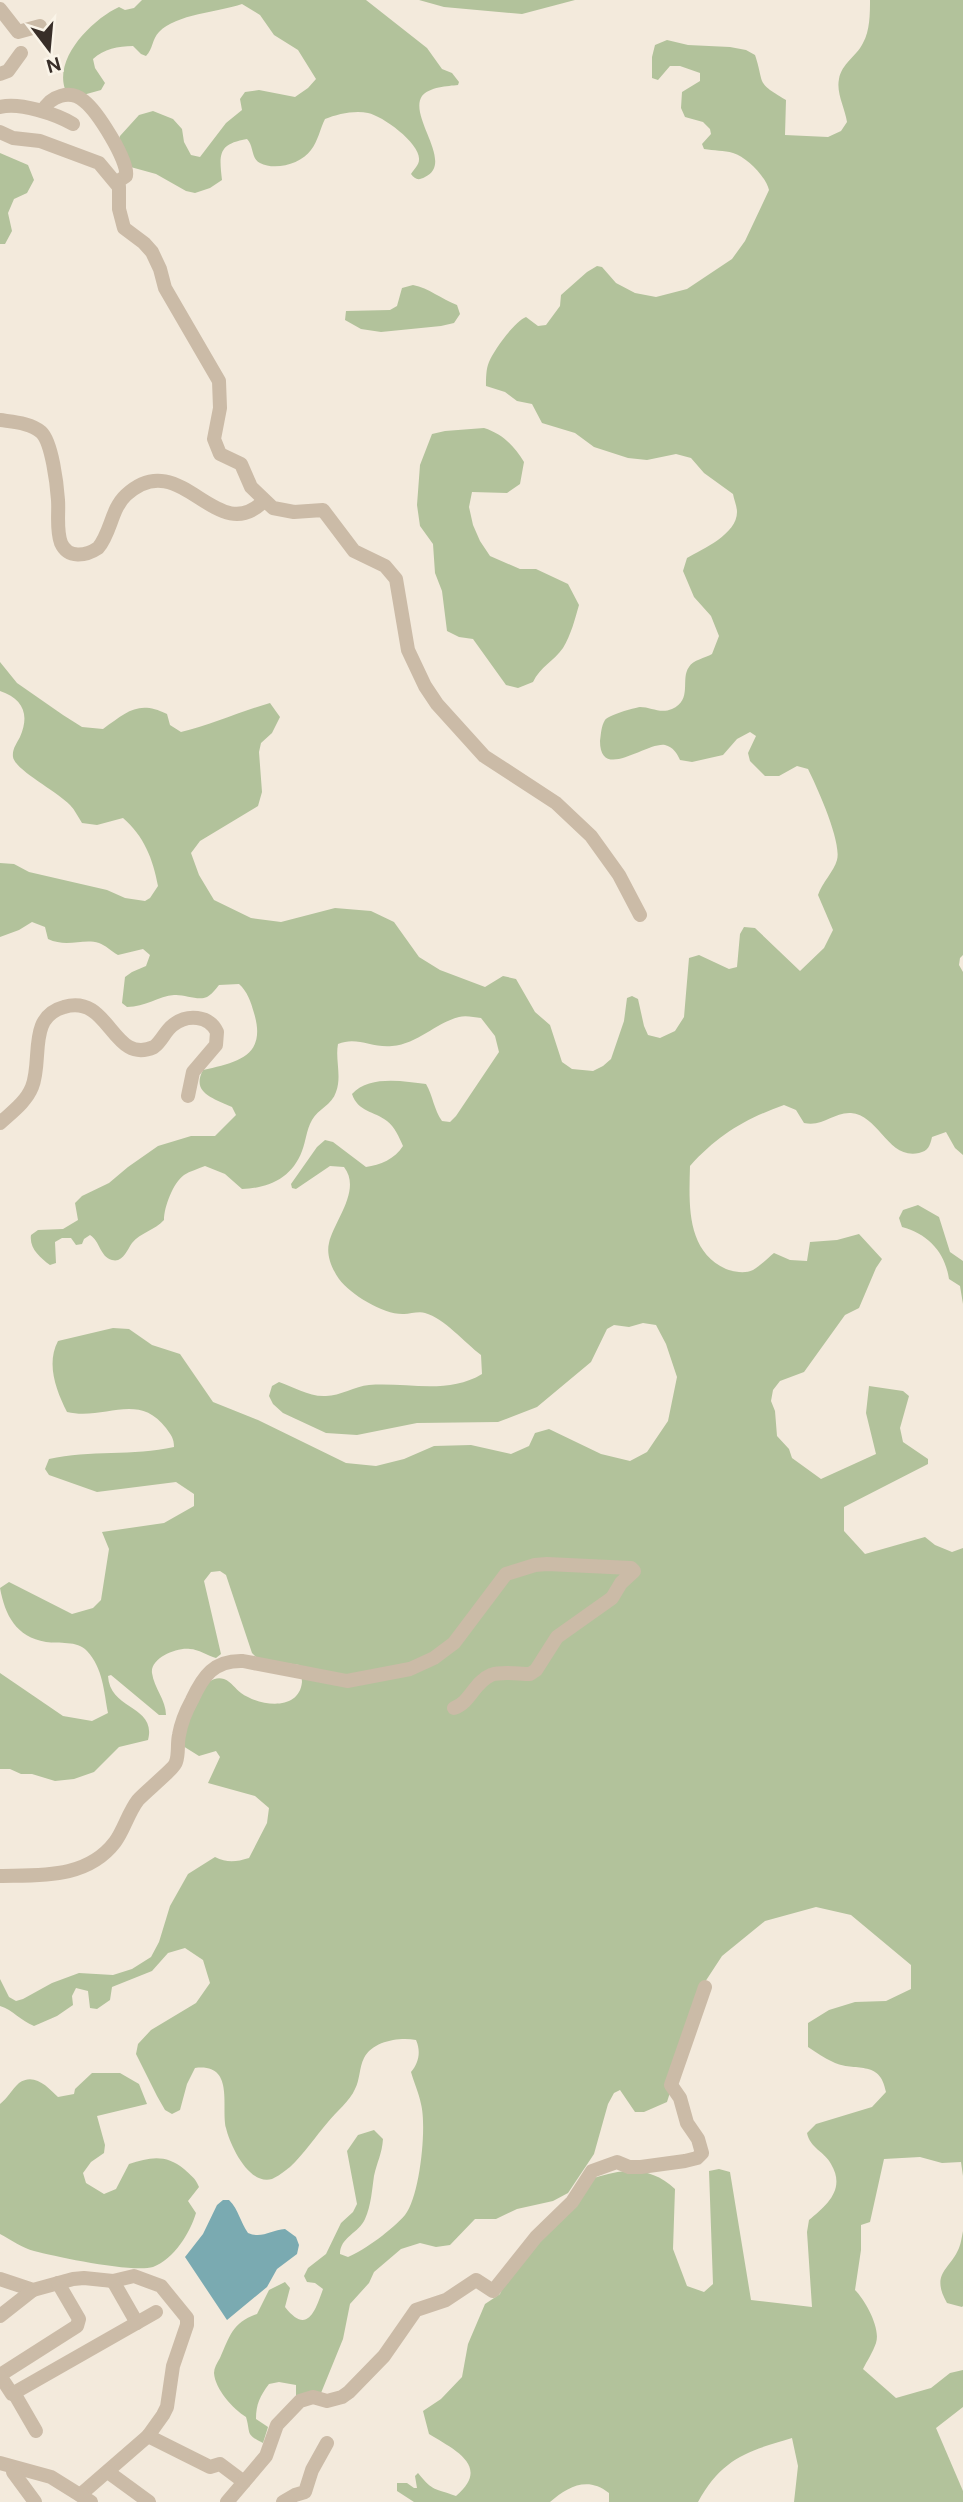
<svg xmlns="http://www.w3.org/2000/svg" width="963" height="2502" viewBox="0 0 963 2502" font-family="'DM Sans',sans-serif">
<rect width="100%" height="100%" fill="#f3eadc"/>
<g fill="#b2c29b">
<path d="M 142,0 L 366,0 L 427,48 L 442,69 L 452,73 L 459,82 L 458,85 C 448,86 429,87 422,96 C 408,117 455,163 425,177 C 418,181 415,179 411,174 C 414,169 419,165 419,160 C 421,144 383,116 368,113 C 355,110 337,114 325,119 C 320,129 318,141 311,150 C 301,164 275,171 260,163 C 251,159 254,146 247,139 C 218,144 219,154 222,180 L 210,188 L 195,193 L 186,191 L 156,174 L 127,166 L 115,149 L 120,136 L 139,115 L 153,111 L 173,119 L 182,129 L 184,142 L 191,155 L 200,157 L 226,123 L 242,110 L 240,99 L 245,92 L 259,90 L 295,97 L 308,88 L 316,79 L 298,50 L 274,35 L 260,15 L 242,4 C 219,12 176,14 159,32 C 152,39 153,49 146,56 L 141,54 L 133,46 C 118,46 104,49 93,59 L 95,68 L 105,83 L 101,90 L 83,95 L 65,89 C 54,57 93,19 119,7 L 125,10 L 134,8 Z"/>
<polygon points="419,0 575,0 522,14 444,7"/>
<path d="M 870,0 L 963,0 L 963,955 L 960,958 L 959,965 L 963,972 L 963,1155 L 955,1148 L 946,1132 L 932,1137 C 930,1146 928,1151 919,1153 C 888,1160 879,1115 851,1113 C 833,1112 824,1127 804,1123 L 796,1110 L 784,1105 C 745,1119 718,1135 690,1166 C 689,1204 686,1251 726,1269 C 734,1272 745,1274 753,1270 C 760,1266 768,1258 774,1253 L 790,1260 L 807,1261 L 810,1242 L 837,1240 L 859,1234 L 882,1259 L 876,1268 L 859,1308 L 845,1315 L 804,1372 L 780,1381 L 773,1390 L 771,1401 L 775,1411 L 777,1436 L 789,1449 L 792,1458 L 821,1479 L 876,1454 L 866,1413 L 869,1386 L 903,1391 L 909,1396 L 900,1428 L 903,1442 L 928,1459 L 928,1464 L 844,1507 L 844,1531 L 865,1554 L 925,1537 L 935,1545 L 952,1552 L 963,1548 L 963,2176 L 961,2162 L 942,2163 L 920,2157 L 884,2159 L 870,2222 L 861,2225 L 861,2250 L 855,2290 C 865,2300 881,2328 876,2343 C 873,2352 867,2361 863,2369 L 896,2398 L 931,2388 L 950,2373 L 963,2370 L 963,2407 L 936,2428 L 963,2491 L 963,2502 L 794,2502 L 798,2466 L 792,2438 C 748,2451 722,2458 698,2502 L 609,2502 L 609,2493 C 588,2476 568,2486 550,2502 L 414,2502 L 397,2491 L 397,2483 L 407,2483 L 414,2488 L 417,2488 L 415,2476 L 418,2473 C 433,2492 435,2488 456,2496 C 492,2466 453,2449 429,2434 L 423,2411 L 441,2399 L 462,2377 L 468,2344 L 485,2304 L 500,2294 L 509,2273 L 594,2178 C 624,2168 651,2166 675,2189 L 673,2249 L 687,2286 L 704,2292 L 713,2284 L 709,2171 L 719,2169 L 730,2172 L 751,2300 L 812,2307 L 807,2232 L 809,2220 C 827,2205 846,2189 831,2164 C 825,2152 810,2148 807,2133 L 816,2124 L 872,2107 L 886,2092 C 880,2058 855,2073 833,2062 C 824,2058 816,2052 808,2047 L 808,2023 L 829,2010 L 855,2002 L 886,2001 L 911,1989 L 911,1965 L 851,1915 L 816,1907 L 765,1921 L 722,1956 L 705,1982 L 667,2102 L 644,2112 L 635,2112 L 620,2090 L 614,2093 L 608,2104 L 594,2154 L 568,2193 L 553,2201 L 517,2209 L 496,2219 L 475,2219 L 450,2245 L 436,2247 L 420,2243 L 401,2249 L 374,2272 L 369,2283 L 350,2304 L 343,2339 L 321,2393 L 296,2397 L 296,2385 L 279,2382 L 269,2384 C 260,2396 256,2404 256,2419 L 268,2427 L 263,2443 C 245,2434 251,2434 246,2417 C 233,2409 215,2389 214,2373 C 214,2368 217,2363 220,2358 C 230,2336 232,2323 257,2314 L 269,2290 L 285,2282 L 290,2288 L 285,2307 C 307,2335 315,2312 323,2289 L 315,2283 L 307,2282 L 304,2276 L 308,2268 L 326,2254 L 341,2223 L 353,2212 L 357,2204 L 347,2151 L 358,2135 L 374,2130 L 383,2139 C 382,2154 377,2162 374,2176 C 372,2190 371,2206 365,2219 C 359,2233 340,2237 340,2254 L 348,2257 C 365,2250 393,2229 405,2215 C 420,2196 427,2127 421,2104 C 419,2093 414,2083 411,2072 C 419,2063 421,2051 416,2040 C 399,2037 373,2041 364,2058 C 359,2068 360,2080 355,2089 C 350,2101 336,2112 328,2122 C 315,2137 304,2154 290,2167 C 285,2171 277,2177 272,2179 C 249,2186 230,2145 226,2128 C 221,2106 235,2063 195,2068 L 187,2084 L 180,2110 L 172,2114 L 165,2110 L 157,2096 L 136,2054 L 138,2044 L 151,2030 L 196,2003 L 210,1983 L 203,1960 L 185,1948 L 168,1953 L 152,1971 L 112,1987 L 110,2000 L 97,2009 L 90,2008 L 88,1991 L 76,1988 L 72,1996 L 73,2005 L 57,2016 L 34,2026 C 21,2021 13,2010 0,2006 L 0,1979 L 9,1997 L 16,2001 L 23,1999 L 52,1983 L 79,1973 L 113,1975 L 132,1969 L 151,1957 L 159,1942 L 170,1906 L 188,1874 L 215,1857 C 227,1863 236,1862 249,1858 L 267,1823 L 269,1808 L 255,1796 L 208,1783 L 220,1757 L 216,1751 L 199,1756 L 183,1746 L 188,1721 L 208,1682 C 214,1679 218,1677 224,1679 C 232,1682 235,1689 241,1693 C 259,1706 299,1712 302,1682 C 302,1677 300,1670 299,1665 L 258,1659 L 252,1653 L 226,1575 L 220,1571 L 211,1572 L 204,1581 L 221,1654 L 216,1658 C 208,1656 198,1649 190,1649 C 177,1647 150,1658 152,1673 C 154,1688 166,1700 166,1715 L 159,1715 L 111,1675 L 108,1676 C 110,1711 157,1705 148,1740 L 119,1747 L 94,1772 L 74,1779 L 55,1781 L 32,1774 L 21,1774 L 10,1769 L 0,1769 L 0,1673 L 63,1716 L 92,1721 L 108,1713 C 104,1692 103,1668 87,1651 C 77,1640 59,1644 46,1642 C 16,1637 5,1615 0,1588 L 9,1582 L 72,1614 L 93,1608 L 101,1600 L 109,1549 L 102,1532 L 164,1523 L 194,1506 L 194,1494 L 176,1482 L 97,1492 L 49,1475 L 45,1469 L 49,1459 C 90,1450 133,1456 174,1447 C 174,1438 171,1435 166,1428 C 138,1391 104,1421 67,1412 C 56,1390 46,1364 58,1341 L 113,1328 L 129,1329 L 152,1345 L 180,1354 L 213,1402 L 258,1420 L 346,1463 L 376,1466 L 404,1459 L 434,1446 L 471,1445 L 511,1454 L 529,1446 L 535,1433 L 549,1429 L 601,1454 L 630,1461 L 647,1452 L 668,1421 L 677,1377 L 666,1344 L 656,1325 L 643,1323 L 629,1327 L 614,1325 L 607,1329 L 591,1362 L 537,1407 L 498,1422 L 417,1423 L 357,1435 L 326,1433 L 283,1413 L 273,1404 L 269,1396 L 272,1386 L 279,1382 C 294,1387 309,1397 326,1396 C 340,1396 355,1386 369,1385 C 407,1382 448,1395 482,1374 L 481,1355 C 465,1343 444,1318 425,1313 C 419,1311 410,1314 404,1314 C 384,1315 351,1295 339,1279 C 332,1269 326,1255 329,1243 C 334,1221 362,1190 344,1167 L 330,1166 L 296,1189 L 292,1188 L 291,1184 L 317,1147 L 325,1140 L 333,1142 L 366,1167 C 380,1165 395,1159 403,1146 C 399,1137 395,1127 387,1121 C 374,1111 358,1112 352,1094 C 369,1075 403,1081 426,1084 C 433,1096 434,1110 442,1121 L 450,1122 L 456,1116 L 499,1052 L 495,1036 L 481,1018 C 474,1017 465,1015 459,1017 C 435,1023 418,1044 392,1046 C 371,1048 357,1036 338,1044 C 335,1060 342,1076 336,1092 C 332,1105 318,1109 312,1120 C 306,1131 306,1141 302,1151 C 292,1178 269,1188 242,1189 L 225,1174 L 205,1166 C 198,1169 190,1171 184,1175 C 173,1183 164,1207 164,1220 C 155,1230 140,1233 132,1243 C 127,1250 123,1263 112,1260 C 100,1257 100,1241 90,1235 L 84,1239 L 82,1244 L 76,1245 L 71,1238 L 62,1238 L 55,1242 L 56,1263 L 50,1265 C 40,1258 29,1248 31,1235 L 38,1230 L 63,1229 L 78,1220 L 75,1203 L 82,1196 L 109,1183 L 128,1167 L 158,1146 L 191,1136 L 215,1136 L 236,1115 L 232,1107 C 213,1098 191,1093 203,1070 C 238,1062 267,1056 254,1013 C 251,1002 247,991 239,984 L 219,985 C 216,989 211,995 207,997 C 198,1001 184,994 174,995 C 159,996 145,1007 127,1007 L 122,1003 L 125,977 L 132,972 L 146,966 L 150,955 L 143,949 L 118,955 C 111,951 105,945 99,943 C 83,938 67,948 48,939 L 45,927 L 32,922 L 19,930 L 0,937 L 0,863 L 14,864 L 29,872 L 107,890 L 125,898 L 145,901 L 150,898 L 158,886 C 153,859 144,836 123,818 L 97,825 L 82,823 C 78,817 75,810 70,805 C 58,792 15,770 13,757 C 12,749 17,743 20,737 C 30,714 23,699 0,691 L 0,662 L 17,683 L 63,715 L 82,727 L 103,729 C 127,712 138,700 167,714 L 170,725 L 181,732 C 211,725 239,712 270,703 L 280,717 L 272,733 L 261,743 L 259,752 L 262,792 L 258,806 L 200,841 L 191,853 L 199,875 L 214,900 L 251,918 L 281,922 L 335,908 L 371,911 L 394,922 L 419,957 L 440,970 L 485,987 L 503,976 L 516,979 L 535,1012 L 550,1025 L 562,1062 L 572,1069 L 593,1071 L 603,1066 L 611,1059 L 624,1021 L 627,998 L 632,996 L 638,999 L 644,1026 L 648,1035 L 660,1038 L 675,1031 L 684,1017 L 689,958 L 699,955 L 729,969 L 737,967 L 740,934 L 744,927 L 755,928 L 800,971 L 824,948 L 833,930 L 818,895 C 822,883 834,871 837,860 C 842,842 817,787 808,769 L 797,766 L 779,776 L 765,776 L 750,761 L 748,753 L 756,736 L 750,732 L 737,739 L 723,755 L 692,762 L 680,760 C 677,753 673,747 665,745 C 646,742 600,782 600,741 C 601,735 601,726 605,720 C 609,715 633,708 640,707 C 651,707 660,714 672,709 C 693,700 680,679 689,667 C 693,660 705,658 712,654 L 719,636 L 711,616 L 694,597 L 683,571 L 687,558 C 703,549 737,534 737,512 C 737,506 734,500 733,494 L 704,473 L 691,458 L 676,454 L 647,460 L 628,458 L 594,447 L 575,433 L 542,423 L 532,404 L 517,401 L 505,392 L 486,386 C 486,378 486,369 489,362 C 494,350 514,322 526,317 L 538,326 L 546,325 L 560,306 L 561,295 L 587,272 L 597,266 L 602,267 L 616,283 L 635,293 L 656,297 L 687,289 L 732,259 L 745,241 L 769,190 C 766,177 747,157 733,153 C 724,150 714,151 704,149 L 702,144 L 711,134 L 710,129 L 703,122 L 685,117 L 681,108 L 682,92 L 700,81 L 700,73 L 680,66 L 670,66 L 658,80 L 652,78 L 652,57 L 655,45 L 667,40 L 688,45 L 730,47 L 746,50 L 755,55 C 765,85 755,82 786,100 L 785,135 L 828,137 L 841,131 L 847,122 C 845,108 836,93 839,79 C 842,63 856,57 863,43 C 870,31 870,13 870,0 Z"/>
<polygon points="0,153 28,165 34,180 27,193 14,199 8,213 12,231 5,244 0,244"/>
<path d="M 413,285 C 429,288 441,299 457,305 L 460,314 L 454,323 L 441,326 L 381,332 L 361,329 L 345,320 L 346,311 L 390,310 L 397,306 L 402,288 Z"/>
<path d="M 484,428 C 503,434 514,446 524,462 L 520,484 L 507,493 L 472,492 L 469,507 L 473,525 L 480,541 L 490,556 L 520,569 L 536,569 L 568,584 L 579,605 C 575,619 571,635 563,648 C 554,661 540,667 533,682 L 518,688 L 506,685 L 473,639 L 459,637 L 447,631 L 442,591 L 435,573 L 433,544 L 420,526 L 417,505 L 420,465 L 432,434 L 445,431 Z"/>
<path d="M 918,1205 L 939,1217 L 950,1252 L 963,1261 L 963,1304 L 960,1286 L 949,1279 C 945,1252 928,1234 902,1227 L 899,1218 L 903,1210 Z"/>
<path d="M 92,2073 L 120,2073 L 139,2084 L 147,2104 L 97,2116 L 105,2145 L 104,2153 L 91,2162 L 83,2173 L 86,2183 L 104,2194 L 116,2189 L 129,2164 C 150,2157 166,2154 184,2169 C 191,2176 195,2177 199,2187 L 188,2201 L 196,2213 C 190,2233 174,2259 153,2267 C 133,2273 57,2257 34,2251 C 23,2248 11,2240 0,2234 L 0,2104 C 8,2098 12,2089 19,2083 C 34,2072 48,2087 58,2097 L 74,2094 L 75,2089 Z"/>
<path d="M 963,2231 L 963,2306 L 962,2307 L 947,2303 C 930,2273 950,2270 959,2248 C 961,2243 962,2236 963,2231 Z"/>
</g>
<path fill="#7aaab1" d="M 223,2200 L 229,2200 C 239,2210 240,2222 248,2233 C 262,2239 271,2230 285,2229 L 296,2237 L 299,2245 L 297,2254 L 277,2269 L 267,2287 L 227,2320 L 185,2257 L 203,2234 L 217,2205 Z"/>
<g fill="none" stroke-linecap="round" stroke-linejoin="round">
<g stroke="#cbbba7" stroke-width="14">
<polyline points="0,9 18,32 40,26"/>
<polyline points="0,74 8,71 21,53"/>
<path d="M 0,107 C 20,102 56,114 73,124"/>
<path d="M 43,111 C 50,96 70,89 84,101 C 97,111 129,161 126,176 L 117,182"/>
<polyline points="0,132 13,138 40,141 99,163 119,187 119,209 124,228 144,243 152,252 160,269 165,288 219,381 220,408 214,439 220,454 241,464 251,487 273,508 294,512 323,510 354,551 385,566 396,579 408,650 425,686 437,704 484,756 556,803 591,836 619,875 640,915"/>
<path d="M 0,420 C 13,422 31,423 41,432 C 52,442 57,485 58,500 C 59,513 56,530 61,543 C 68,559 86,556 98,548 C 111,533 111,509 126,495 C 181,444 216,549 264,501"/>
<path d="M 0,1123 C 12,1112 26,1102 32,1087 C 43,1060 27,1017 64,1007 C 110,993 112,1066 154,1047 C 162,1041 165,1031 173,1025 C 187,1014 209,1015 217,1032 L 216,1045 L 193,1072 L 188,1096"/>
<path d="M 0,1876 C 40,1875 87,1879 115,1842 C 124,1830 128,1813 138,1800 C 145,1792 175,1768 176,1762 C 179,1754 177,1744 179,1735 C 181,1723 186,1711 192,1700 C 203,1676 214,1660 243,1661 L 347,1681 L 410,1669 L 434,1658 L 454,1643 L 506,1574 L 535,1565 L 547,1564 L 631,1568 L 634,1571 L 621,1583 L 612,1598 L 557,1637 L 536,1670 L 530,1674 C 518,1674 502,1671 491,1675 C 474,1682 471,1702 454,1708"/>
<polyline points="0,2279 33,2290 73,2279 84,2278 113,2281 134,2276 161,2286 187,2318 187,2325 173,2366 167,2407 163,2415 148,2436 80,2495"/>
<polyline points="113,2281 137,2323"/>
<polyline points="0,2316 33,2290"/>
<polyline points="0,2375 77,2326 79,2319 58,2283"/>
<polyline points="0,2376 12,2394 156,2312"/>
<polyline points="14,2393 36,2431"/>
<polyline points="148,2436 210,2467 220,2464 244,2482 227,2502"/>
<polyline points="0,2463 51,2477 91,2502"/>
<polyline points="13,2468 13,2472 35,2502"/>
<polyline points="108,2472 149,2502"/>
<polyline points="244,2482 266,2456 277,2425 300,2401 313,2397 327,2401 342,2397 349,2392 384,2356 416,2310 446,2300 476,2280 493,2291 536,2237 572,2202 592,2171 617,2162 629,2167 641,2167 685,2161 697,2158 702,2153 698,2139 687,2123 680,2098 671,2085 705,1987"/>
<polyline points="283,2502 295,2495 305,2492 312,2470 327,2443"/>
</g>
</g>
<g transform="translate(49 49) rotate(164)" stroke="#faf4e8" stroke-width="5" paint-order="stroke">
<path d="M0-5L12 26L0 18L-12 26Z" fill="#382e28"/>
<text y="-10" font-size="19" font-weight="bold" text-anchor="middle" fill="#382e28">N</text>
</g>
</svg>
